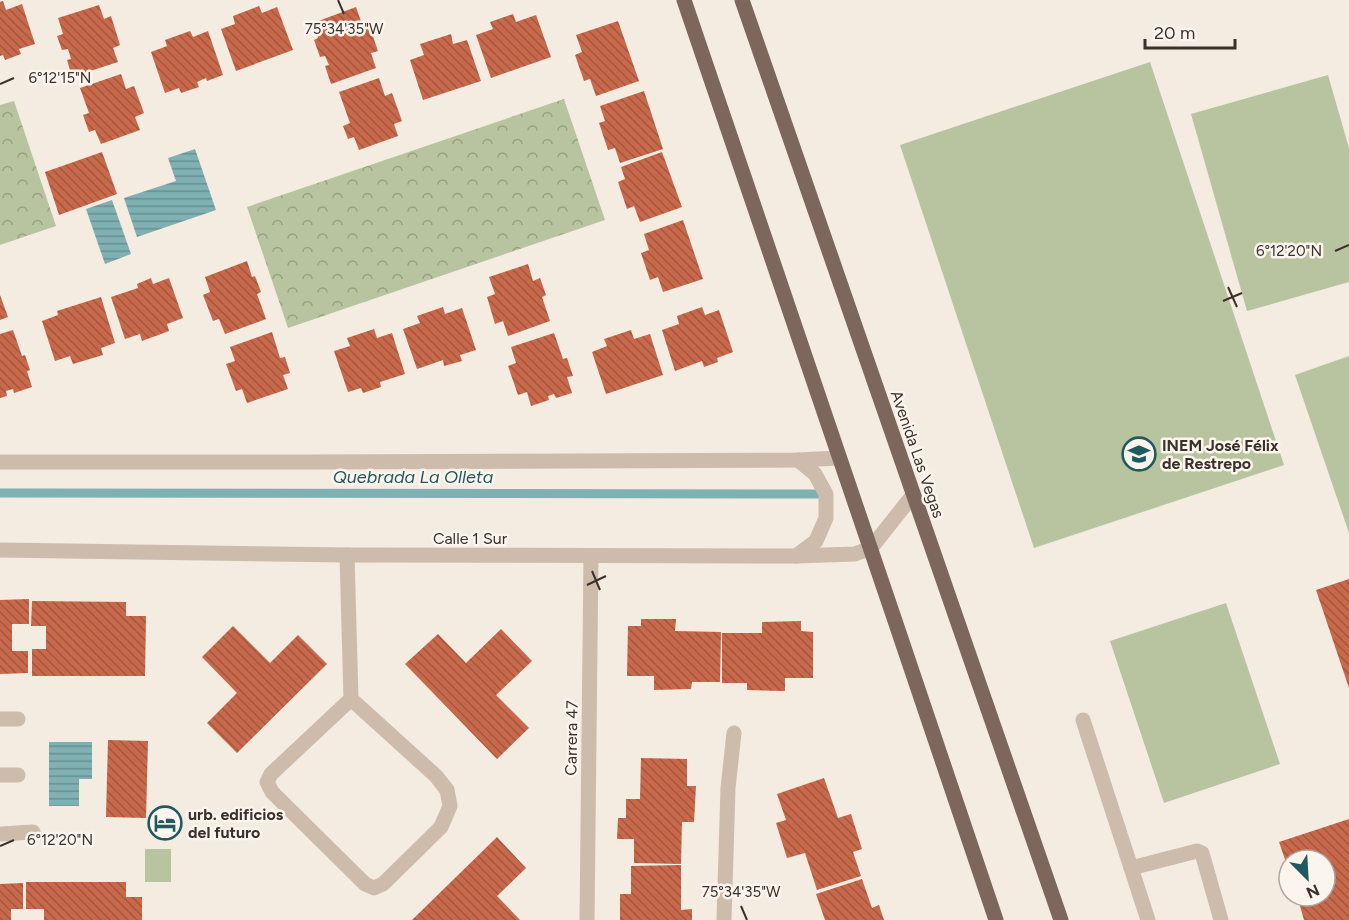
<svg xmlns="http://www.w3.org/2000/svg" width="1349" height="920" viewBox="0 0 1349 920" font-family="Figtree,sans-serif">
<defs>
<pattern id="forest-crowns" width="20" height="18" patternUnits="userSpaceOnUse" patternTransform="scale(1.5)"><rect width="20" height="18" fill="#b8c4a0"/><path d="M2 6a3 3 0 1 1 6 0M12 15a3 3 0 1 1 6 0" fill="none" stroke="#97a083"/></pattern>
<pattern id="water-rules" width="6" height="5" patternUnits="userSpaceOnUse" patternTransform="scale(1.5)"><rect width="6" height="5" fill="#7fb0b2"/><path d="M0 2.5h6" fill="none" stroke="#699091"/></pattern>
<pattern id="building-back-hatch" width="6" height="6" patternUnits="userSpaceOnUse" patternTransform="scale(1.5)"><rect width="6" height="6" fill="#c8694b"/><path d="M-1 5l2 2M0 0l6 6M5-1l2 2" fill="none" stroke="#a4573f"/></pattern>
</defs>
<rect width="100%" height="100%" fill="#f4ebe1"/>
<g fill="#b8c4a0">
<polygon points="1150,62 1284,465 1034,548 900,145"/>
<polygon points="1328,75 1349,148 1349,282 1247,311 1191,114"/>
<polygon points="1349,356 1349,533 1295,375"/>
<polygon points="1226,603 1280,764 1164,803 1110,641"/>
<rect x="145" y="849" width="26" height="33"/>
</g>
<g fill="url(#forest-crowns)">
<polygon points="564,99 605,220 288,328 247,207"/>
<polygon points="14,101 56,226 0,245 0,105"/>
</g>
<g fill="url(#water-rules)">
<polygon points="195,149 216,210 137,237 124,198 176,181 168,158"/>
<polygon points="112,200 131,254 105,264 86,209"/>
<polygon points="49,742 92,742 92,779 79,779 79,806 49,806"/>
</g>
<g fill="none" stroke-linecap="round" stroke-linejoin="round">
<polyline stroke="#7fb0b2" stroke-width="9" points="0,493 826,494"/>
</g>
<g fill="url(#building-back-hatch)">
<polygon points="3,1 6,10 22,4 35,44 19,49 21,54 5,60 3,55 0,56 0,2"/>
<polygon points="99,5 104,19 111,16 120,45 113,48 118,62 72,77 67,60 71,59 68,49 62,50 57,36 63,34 58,18"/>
<polygon points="259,6 262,13 277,7 293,50 236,71 221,29 235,24 233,16"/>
<polygon points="356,7 362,24 368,22 378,51 371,53 376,68 331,84 325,66 329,65 325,56 320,57 314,40 318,38 313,23"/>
<polygon points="513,14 516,22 536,15 551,57 491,78 476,35 493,29 490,22"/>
<polygon points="618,21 639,81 596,96 590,79 584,81 575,55 582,52 576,35"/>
<polygon points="190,31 193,37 208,31 223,75 207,81 206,78 197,82 199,87 181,93 179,88 165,93 151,52 167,46 165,40"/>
<polygon points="451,34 453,44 467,40 481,81 423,100 410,60 424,55 420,44"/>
<polygon points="121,74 126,89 134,86 144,113 135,117 140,130 101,144 95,130 89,132 83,115 89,113 80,88"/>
<polygon points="379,78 385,96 392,93 402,121 394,124 398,136 359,150 354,137 348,139 343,126 350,123 339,92"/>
<polygon points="644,91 663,149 620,163 615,148 608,150 599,123 605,121 600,106"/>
<polygon points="102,152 117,194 59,215 45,172"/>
<polygon points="662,152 682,207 640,222 634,206 627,209 618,182 625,179 621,167"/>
<polygon points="683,220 703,279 663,292 658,277 650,280 641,253 649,250 644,234"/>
<polygon points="247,261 252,277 255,276 261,292 257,294 266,319 225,334 219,319 213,321 203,295 210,292 205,277"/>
<polygon points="528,264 533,281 540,278 546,295 542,297 550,321 508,336 503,321 495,324 487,297 495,294 489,277"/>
<polygon points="151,278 153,284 169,278 183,318 167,324 169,331 142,341 140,334 125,339 111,297 138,288 137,284"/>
<polygon points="0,295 8,317 0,320"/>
<polygon points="101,297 115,343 101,348 103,355 73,364 70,356 55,361 42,321 58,315 57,311"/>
<polygon points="443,307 445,314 462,308 476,350 460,355 462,361 444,366 443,360 417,369 403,329 420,323 417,316"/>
<polygon points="702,307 705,315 719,310 733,352 717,358 718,362 704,367 702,361 675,371 662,330 679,324 677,316"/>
<polygon points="374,329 377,338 392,333 405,374 380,382 381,387 363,393 361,388 348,392 334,351 350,346 347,338"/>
<polygon points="13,330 22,356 25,355 30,370 27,371 32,387 14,393 13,389 6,391 7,396 0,398 0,334"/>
<polygon points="631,330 634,339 650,334 663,375 606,394 592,352 607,346 604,339"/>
<polygon points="272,332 280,358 285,357 290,373 283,375 288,389 247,403 242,389 236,391 226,364 235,361 230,347"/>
<polygon points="554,333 563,359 567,358 573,376 567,377 572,393 556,398 554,394 548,396 549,400 531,406 527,392 518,395 508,366 516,363 511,347"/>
<polygon points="1349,579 1349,688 1316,590"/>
<polygon points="29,599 29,624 12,624 12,651 28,651 28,673 0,674 0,600"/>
<polygon points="32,601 126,602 126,616 146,616 145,676 32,676 32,649 46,649 46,626 31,626"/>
<polygon points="641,619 676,619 675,631 721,632 720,682 692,682 691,689 654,690 654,676 627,676 628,626 641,626"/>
<polygon points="801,621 801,631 813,632 813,678 785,678 785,691 747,690 747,683 722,683 722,633 762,633 762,622"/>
<polygon points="233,626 270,663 298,635 327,664 237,753 207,723 237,693 202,657"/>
<polygon points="501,629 532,661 496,695 529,728 497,759 405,664 438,634 466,663"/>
<polygon points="108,740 148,741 146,818 106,817"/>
<polygon points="641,758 687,759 687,786 696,786 694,822 682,822 681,864 634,863 634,839 617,839 618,818 626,818 626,799 640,799"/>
<polygon points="824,778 838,818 851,814 862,849 853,852 861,876 817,890 805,853 787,858 776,823 786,820 777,794"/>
<polygon points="1349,819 1349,920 1304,920 1297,896 1325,896 1325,860 1289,860 1289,871 1279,842"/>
<polygon points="497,837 526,868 497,896 520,920 412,920"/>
<polygon points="681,865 681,910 692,909 692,920 620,920 620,894 631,894 631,866"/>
<polygon points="862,879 872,908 879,905 884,920 825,920 816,894"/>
<polygon points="26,882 126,882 126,897 142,897 142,920 44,920 44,909 26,909"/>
<polygon points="23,883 23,909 11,909 11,920 0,920 0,884"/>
</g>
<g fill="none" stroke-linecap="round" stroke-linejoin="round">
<g stroke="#cdbbac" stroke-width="15">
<polyline points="0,719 18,719"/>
<polyline points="1083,720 1148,920"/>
<polyline points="0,775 18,775"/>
<polyline points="0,834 33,832"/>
<polyline points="1131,868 1197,851 1202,853 1221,920"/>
</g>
<g stroke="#cdbbac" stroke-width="15">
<polyline points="347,555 351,699 436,776 447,790 450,806 441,827 383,884 374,888 365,884 272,792 267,782 271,774 351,699"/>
<polyline points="587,920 591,556"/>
<polyline points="724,920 728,788 734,733"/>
</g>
<g stroke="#cdbbac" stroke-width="15">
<polyline points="0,462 315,462 798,460 839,458"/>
<polyline points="0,550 347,555 796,556 855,554 871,548 913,495"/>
<polyline points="796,556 816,541 826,518 826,494 815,474 798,460"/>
</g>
<g stroke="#7d675c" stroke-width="15">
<path d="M 684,0 C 788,307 893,613 996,920"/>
<polyline points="742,0 1061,920"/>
</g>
</g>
<path fill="none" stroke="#3b302b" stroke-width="2" d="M 338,0 L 344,14M 0,84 L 14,78M 1335,251 L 1349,245M 1228,287 L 1237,307M 1223,301 L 1242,293M 592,571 L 600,590M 587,585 L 606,576M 0,846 L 14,840M 741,906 L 747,920"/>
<defs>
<symbol id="school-ring" viewBox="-11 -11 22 22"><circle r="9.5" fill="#fbf5ee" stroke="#1f5a5e" stroke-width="1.5"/><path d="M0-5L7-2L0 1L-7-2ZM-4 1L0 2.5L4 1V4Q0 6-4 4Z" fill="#1f5a5e"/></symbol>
<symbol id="hotel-ring" viewBox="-11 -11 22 22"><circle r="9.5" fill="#fbf5ee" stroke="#1f5a5e" stroke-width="1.5"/><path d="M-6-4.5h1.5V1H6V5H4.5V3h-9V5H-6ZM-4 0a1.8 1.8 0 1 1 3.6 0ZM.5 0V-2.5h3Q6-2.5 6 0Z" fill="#1f5a5e"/></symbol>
</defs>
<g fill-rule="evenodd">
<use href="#school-ring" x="1120" y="435" width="38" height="38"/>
<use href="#hotel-ring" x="146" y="804" width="38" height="38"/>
</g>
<g text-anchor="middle" stroke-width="5" stroke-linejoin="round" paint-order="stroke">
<g font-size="16" font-weight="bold" fill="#3b302b" stroke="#fbf5ee" text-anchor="start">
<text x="1162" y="451">INEM José Félix<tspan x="1162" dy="18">de Restrepo</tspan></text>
<text x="188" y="820">urb. edificios<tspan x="188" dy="18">del futuro</tspan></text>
</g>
<g font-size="16" fill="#3b302b" stroke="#fbf5ee">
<text transform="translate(918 454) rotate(71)" y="6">Avenida Las Vegas</text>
<text x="470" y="544">Calle 1 Sur</text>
<text transform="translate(571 738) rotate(-89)" y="6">Carrera 47</text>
</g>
<g font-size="18" font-style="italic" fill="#1f5a5e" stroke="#fbf5ee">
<text x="413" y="483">Quebrada La Olleta</text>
</g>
</g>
<g font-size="15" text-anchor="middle" fill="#3b302b" stroke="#fbf5ee" stroke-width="5" stroke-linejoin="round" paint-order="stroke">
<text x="344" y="34">75°34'35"W</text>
<text x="60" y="83">6°12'15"N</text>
<text x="1289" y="256">6°12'20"N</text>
<text x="60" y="845">6°12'20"N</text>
<text x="741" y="897">75°34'35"W</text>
</g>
<g transform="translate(1307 878) rotate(156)"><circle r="28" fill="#fbf5ee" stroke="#aea6a0" stroke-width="1.5"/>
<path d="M0-4.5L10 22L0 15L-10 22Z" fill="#1f5a5e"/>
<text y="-9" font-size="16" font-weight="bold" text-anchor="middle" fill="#3b302b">N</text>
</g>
<path d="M1145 39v9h90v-9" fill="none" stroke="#3b302b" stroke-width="3"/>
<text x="1154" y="39" font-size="18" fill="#3b302b" stroke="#fbf5ee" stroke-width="4.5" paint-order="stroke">20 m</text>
</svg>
